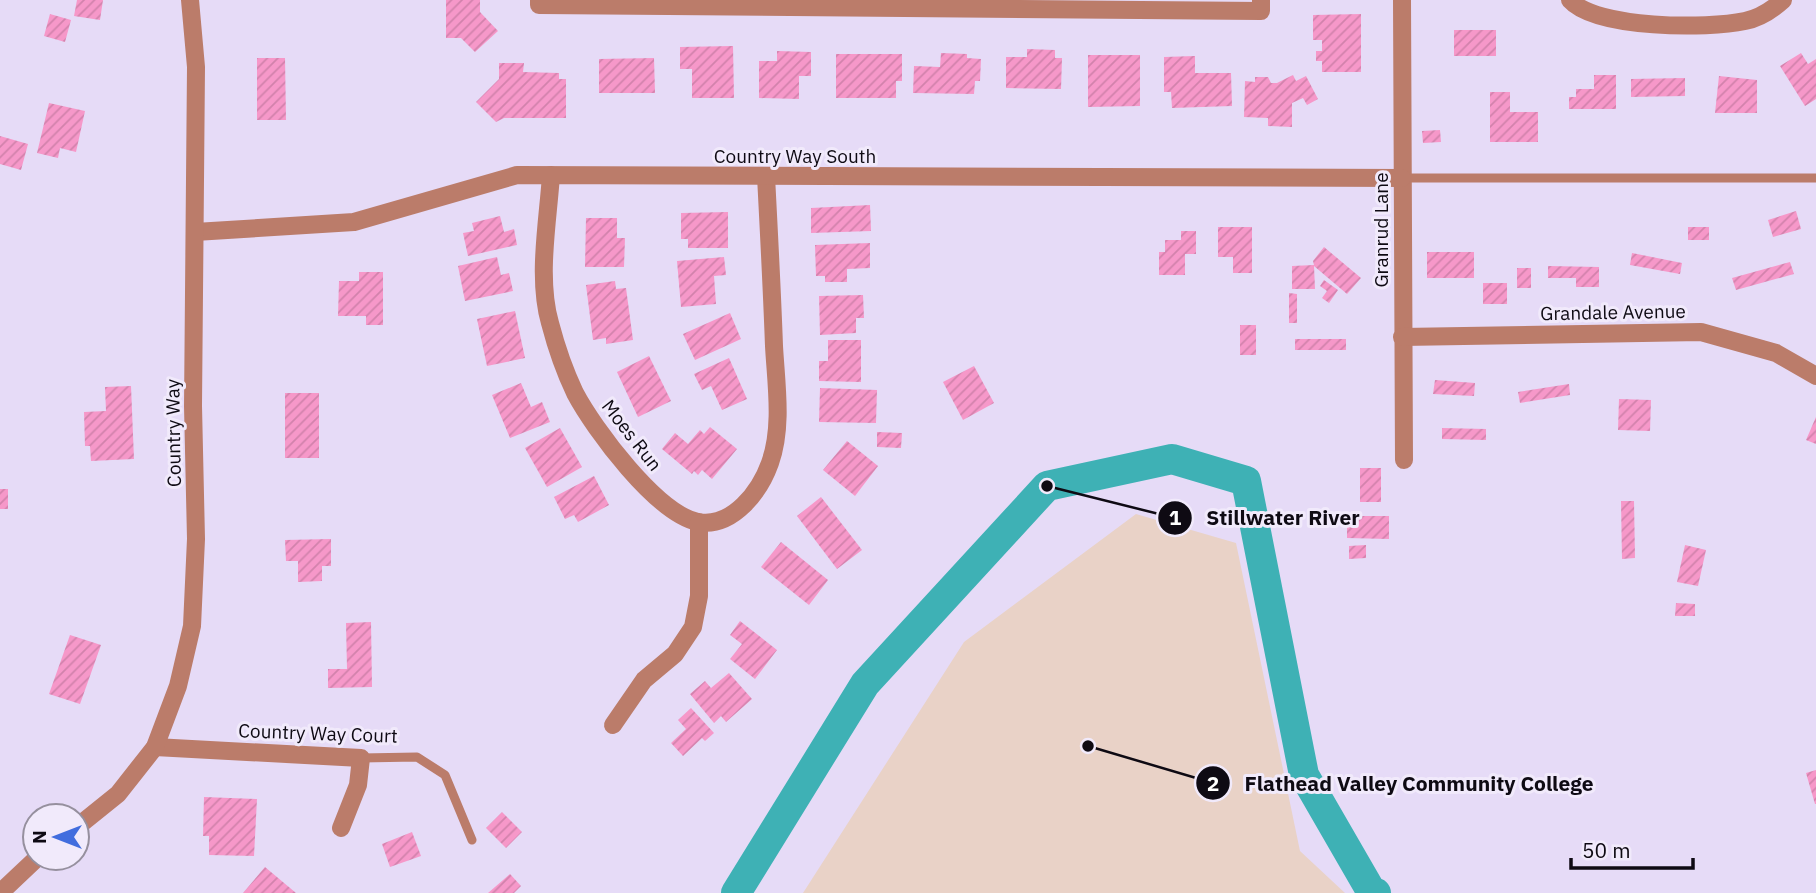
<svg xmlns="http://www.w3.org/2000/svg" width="1816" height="893" viewBox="0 0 1816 893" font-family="'IBM Plex Sans',sans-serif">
<defs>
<pattern id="building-hatch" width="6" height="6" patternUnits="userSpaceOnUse" patternTransform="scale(1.75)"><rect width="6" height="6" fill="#f698c9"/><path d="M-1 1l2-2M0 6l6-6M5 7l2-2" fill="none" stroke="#d282ac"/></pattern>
</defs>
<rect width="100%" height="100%" fill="#e6dbf7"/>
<polygon fill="#e9d2c7" points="1136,514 1236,543 1300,851 1345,893 803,893 964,642"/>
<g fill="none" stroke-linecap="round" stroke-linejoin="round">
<polyline stroke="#3eb1b5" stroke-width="30" points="736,893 865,684 1047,486 1172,459 1246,481 1304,775 1371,891 1376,893"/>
</g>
<g fill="url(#building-hatch)">
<polygon points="77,0 103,0 100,20 74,16"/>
<polygon points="446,0 480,0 480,12 498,31 475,52 461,38 446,38"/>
<polygon points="50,14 71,20 65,42 44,36"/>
<polygon points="1361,14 1361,72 1322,72 1322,61 1316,61 1316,51 1322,51 1322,40 1313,40 1313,15"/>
<rect x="1454" y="30" width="42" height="26"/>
<polygon points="733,46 734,98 692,98 692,69 680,69 680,47"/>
<polygon points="1027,49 1055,50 1055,58 1062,58 1061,89 1006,88 1006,57 1027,57"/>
<polygon points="777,51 811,52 811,76 799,76 799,99 759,98 759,61 777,61"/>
<polygon points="941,53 967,54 967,58 981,59 980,81 975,81 974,94 913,93 914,66 940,67"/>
<polygon points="1801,53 1808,64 1816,59 1816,99 1805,106 1780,66"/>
<polygon points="836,54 902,54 902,81 896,81 896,98 836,98"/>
<polygon points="1088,55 1140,55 1140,106 1088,107"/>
<polygon points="1195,56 1195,73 1231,73 1232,106 1172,108 1171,92 1164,92 1164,57"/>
<polygon points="257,58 285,58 286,120 257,120"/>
<polygon points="654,58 655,93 599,93 599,59"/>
<polygon points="499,63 524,63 523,72 559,73 559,79 566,79 566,118 504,118 496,122 476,102 499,79"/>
<polygon points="1293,75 1296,81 1306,76 1318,99 1307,105 1303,98 1292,103 1292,127 1268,126 1268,118 1244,117 1245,81 1255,82 1255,77 1268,77 1271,83 1277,83"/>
<polygon points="1594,75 1616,75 1616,109 1569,109 1569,97 1576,97 1576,89 1594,89"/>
<polygon points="1719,76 1757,80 1757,113 1715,113"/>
<polygon points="1685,78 1685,96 1631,97 1631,79"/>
<polygon points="1490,92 1510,92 1510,112 1538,112 1538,142 1490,142"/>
<polygon points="49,103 85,111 76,152 60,148 58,158 37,153"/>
<polygon points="1440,130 1441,142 1423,143 1422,131"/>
<polygon points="0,136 28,144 21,170 0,164"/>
<polygon points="870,205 871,231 811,233 811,208"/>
<polygon points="1796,211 1801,229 1773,237 1768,220"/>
<polygon points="728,212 728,248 688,248 688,239 681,239 681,213"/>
<polygon points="500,216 504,232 514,229 517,245 468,256 463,233 474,231 472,223"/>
<polygon points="586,218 617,218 617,238 625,238 624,267 585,267"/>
<polygon points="1218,227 1252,227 1252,273 1233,273 1233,257 1218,257"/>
<rect x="1688" y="227" width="21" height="13"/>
<polygon points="1181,231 1196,231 1196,254 1185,254 1185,275 1159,275 1159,252 1165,252 1165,240 1181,240"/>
<polygon points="870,243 870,268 847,269 847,282 825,282 825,276 816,276 815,245"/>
<polygon points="1324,247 1361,278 1347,294 1314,266 1315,289 1292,289 1292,266 1314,265 1313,261"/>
<rect x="1427" y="252" width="47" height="26"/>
<polygon points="1632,253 1682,263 1680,274 1630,265"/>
<polygon points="497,257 501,275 509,273 513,291 465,301 458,266"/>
<polygon points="724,257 726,275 714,276 716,304 681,307 677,261"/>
<polygon points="1790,262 1794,274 1736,290 1732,278"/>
<polygon points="1548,266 1599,267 1599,287 1576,287 1576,278 1548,278"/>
<rect x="1517" y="268" width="14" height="20"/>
<polygon points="359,272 383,272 383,325 366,325 366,316 338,316 339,281 359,281"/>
<polygon points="1324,280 1338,290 1329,303 1322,298 1327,291 1320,286"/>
<polygon points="615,281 616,289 626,288 633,340 606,344 606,338 593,340 586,285"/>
<rect x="1483" y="283" width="24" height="21"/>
<polygon points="1289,293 1297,294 1297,323 1289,323"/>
<polygon points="863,295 864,318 856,318 856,333 820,335 819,296"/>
<polygon points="515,311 525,358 487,366 477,319"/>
<polygon points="730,313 741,339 695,360 683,334"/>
<rect x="1240" y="325" width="16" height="30"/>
<rect x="1295" y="339" width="51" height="11"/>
<polygon points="828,340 861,340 861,382 819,381 819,361 828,361"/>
<polygon points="649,356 671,401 638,417 617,372"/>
<polygon points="729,358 747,399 722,410 711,386 702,390 694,374"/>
<polygon points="974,366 994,403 963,420 943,382"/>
<polygon points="1435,380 1475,383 1474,396 1433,394"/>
<polygon points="521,383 531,407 542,402 550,422 510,438 492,395"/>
<polygon points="1569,384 1570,395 1520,403 1518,392"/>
<polygon points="131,386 134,459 91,461 90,446 85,446 84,412 106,411 105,387"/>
<polygon points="820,388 877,390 876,423 819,422"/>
<rect x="285" y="393" width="34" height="65"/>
<polygon points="1619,399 1651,400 1650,431 1618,430"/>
<polygon points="1816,417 1816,444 1806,440"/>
<polygon points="710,427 737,449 712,479 702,470 698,475 694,471 692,474 662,449 675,433 688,444 700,430 704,434"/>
<polygon points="560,428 582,467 547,487 525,448"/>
<polygon points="1442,428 1486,429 1486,440 1442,439"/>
<polygon points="877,432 902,433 901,448 877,447"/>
<polygon points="847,441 878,466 855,496 823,470"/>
<rect x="1360" y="468" width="21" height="34"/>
<polygon points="594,476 609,505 578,522 574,515 565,519 554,497"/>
<rect x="0" y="489" width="8" height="20"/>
<polygon points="821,497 862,550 837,569 797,516"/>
<polygon points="1621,501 1634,501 1635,558 1622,559"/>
<polygon points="1347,516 1389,516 1389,539 1347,538"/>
<polygon points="331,539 331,566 322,566 322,581 298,582 298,561 286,561 285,540"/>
<polygon points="781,542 828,580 809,605 761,567"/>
<polygon points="1366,545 1366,558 1349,559 1349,546"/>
<polygon points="1685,545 1706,550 1698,586 1677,582"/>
<polygon points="1676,603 1695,604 1695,616 1675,616"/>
<polygon points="740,621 777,650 755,679 730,659 742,644 730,635"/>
<polygon points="371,622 372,687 328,688 328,669 347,669 346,623"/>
<polygon points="70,635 101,645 80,704 49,694"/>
<polygon points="729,673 752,699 726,722 721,716 714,723 690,694 705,681 711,688"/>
<polygon points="691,708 714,733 705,741 702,738 683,756 671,743 686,729 678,720"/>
<polygon points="1816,770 1816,804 1815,804 1806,773"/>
<polygon points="204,797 257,799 254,856 209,855 209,836 203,836"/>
<polygon points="502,812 522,832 506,848 486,828"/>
<polygon points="412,832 421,856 390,867 382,844"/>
<polygon points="265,867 296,893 243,893"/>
<polygon points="510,874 521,886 514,893 488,893"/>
</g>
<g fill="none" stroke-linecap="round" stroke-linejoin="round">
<g stroke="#bb7c6a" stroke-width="9">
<polyline points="1402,178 1816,178"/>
<polyline points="361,758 417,757 445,775 472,840"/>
</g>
<g stroke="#bb7c6a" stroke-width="18">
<polyline points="539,0 539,5 1261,11 1261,0"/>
<polyline points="1402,0 1404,460"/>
<path d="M 1570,0 C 1596,29 1708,29 1745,21 C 1760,18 1772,10 1783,0"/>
<path d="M 551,175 C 548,221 537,278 550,323 C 556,346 565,372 575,393 C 594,429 657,514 698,522 C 733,528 760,491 770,463 C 783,427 776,383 774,346 C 772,290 769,233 766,176"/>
<polyline points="195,232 354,222 517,175 1402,178"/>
<polyline points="1402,337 1701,332 1776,353 1816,376"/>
<polyline points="613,725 644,680 675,654 693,627 699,596 699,522"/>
<polyline points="155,747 361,758 358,785 341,828"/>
<polyline points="77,827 118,794 155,747 178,686 192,626 196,539 193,406 196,67 190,0"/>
<polyline points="0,893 37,858"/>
</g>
</g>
<g text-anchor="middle" stroke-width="6" stroke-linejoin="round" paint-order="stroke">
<g font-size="19" fill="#0e0a13" stroke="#f1eafb">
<text x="795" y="163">Country Way South</text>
<text transform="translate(1381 230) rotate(-90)" y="7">Granrud Lane</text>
<text transform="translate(1613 312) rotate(-1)" y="7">Grandale Avenue</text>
<text transform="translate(173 433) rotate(-91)" y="7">Country Way</text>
<text transform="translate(632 435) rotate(52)" y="7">Moes Run</text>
<text transform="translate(318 733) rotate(2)" y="7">Country Way Court</text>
</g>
</g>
<path fill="none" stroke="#0e0a13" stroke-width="2.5" d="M1047 486L1175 518M1088 746L1213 783"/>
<g fill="#0e0a13" stroke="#f1eafb" stroke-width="2.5">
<circle cx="1047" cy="486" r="7"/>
<circle cx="1088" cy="746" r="7"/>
<circle cx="1175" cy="518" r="18"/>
<circle cx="1213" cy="783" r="18"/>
</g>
<g font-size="21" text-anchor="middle" font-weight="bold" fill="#fff">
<text x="1175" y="525">1</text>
<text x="1213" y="791">2</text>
</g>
<g font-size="21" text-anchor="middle" font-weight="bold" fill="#0e0a13" stroke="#f1eafb" stroke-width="6" stroke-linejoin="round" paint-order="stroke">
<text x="1283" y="525">Stillwater River</text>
<text x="1419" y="791">Flathead Valley Community College</text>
</g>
<g transform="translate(56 837) rotate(270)"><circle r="33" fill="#f1eafb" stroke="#96909e" stroke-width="2"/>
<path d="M0-5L12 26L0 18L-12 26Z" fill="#416dde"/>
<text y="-10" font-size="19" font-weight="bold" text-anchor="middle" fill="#0e0a13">N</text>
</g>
<path d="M1571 858v10h122v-10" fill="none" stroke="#0e0a13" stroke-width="3.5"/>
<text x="1582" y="858" font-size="21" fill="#0e0a13" stroke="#f1eafb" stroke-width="5" paint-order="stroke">50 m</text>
</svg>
